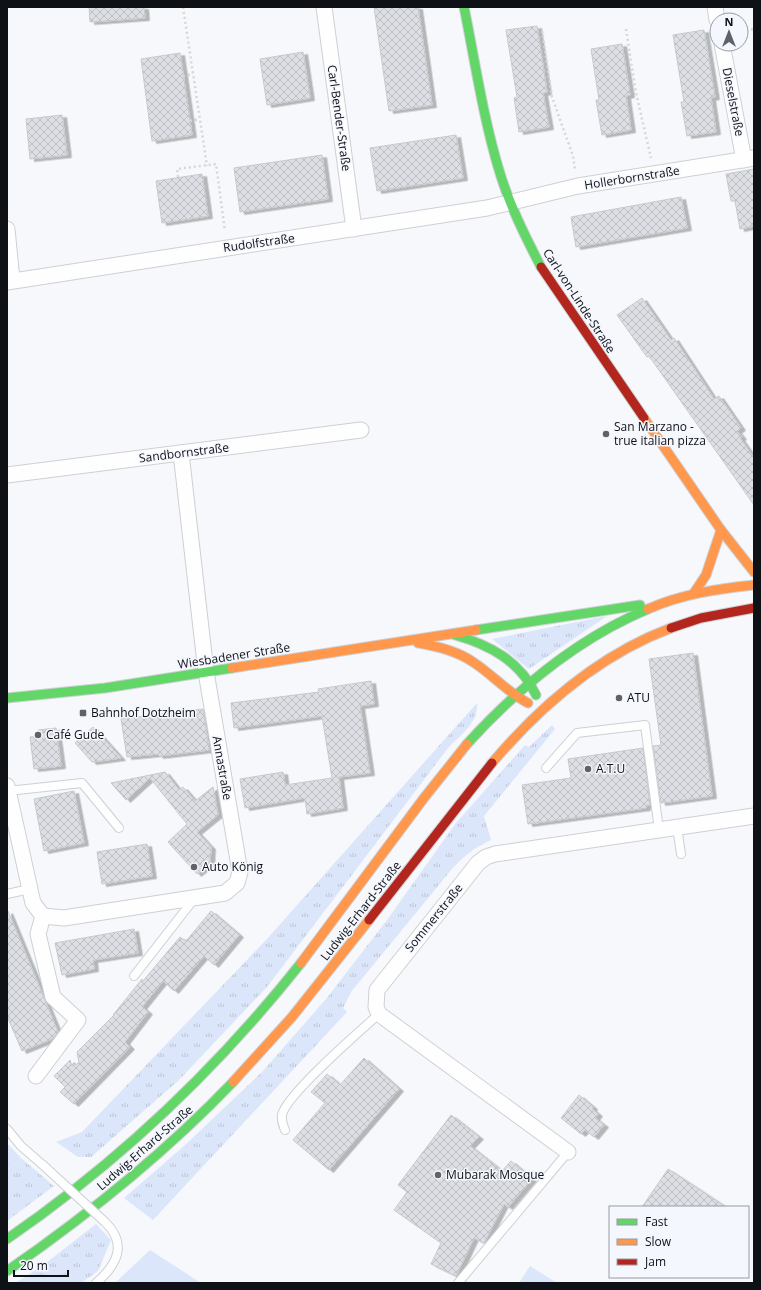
<svg xmlns="http://www.w3.org/2000/svg" width="761" height="1290" viewBox="0 0 761 1290" font-family="'Open Sans',sans-serif">
<defs>
<pattern id="grass-tufts" width="24" height="20" patternUnits="userSpaceOnUse"><rect width="24" height="20" fill="#dce6fb"/><path d="M3 7l-1-3M5 7V3M7 7l1-3M15 17l-1-3M17 17v-4M19 17l1-3" fill="none" stroke="#bcc4d6"/></pattern>
<pattern id="building-cross-hatch" width="8" height="8" patternUnits="userSpaceOnUse"><rect width="8" height="8" fill="#dddfe4"/><path d="M0 0l8 8M0 8l8-8" fill="none" stroke="#bcbec3"/></pattern>
<filter id="shadow"><feDropShadow dx="4.5" dy="2.5" stdDeviation="0" flood-color="#0004"/></filter>
</defs>
<rect width="100%" height="100%" fill="#f6f8fb"/>
<g fill="url(#grass-tufts)">
<polygon points="607,616 529,669 492,639"/>
<path d="M 477,703 C 479,722 460,736 448,748 L 267,987 L 178,1081 L 91,1157 L 78,1157 L 56,1142 L 82,1132 L 266,940 Z"/>
<path d="M 552,725 L 555,729 L 484,816 L 491,840 C 475,847 464,856 452,869 L 351,992 L 343,1008 L 347,1012 L 153,1220 L 124,1198 L 184,1146 L 262,1072 L 326,999 L 387,920 L 456,823 L 525,745 L 529,747 Z"/>
<polygon points="21,1158 54,1186 7,1221 7,1170"/>
<polygon points="96,1224 111,1240 98,1271 81,1283 15,1283 42,1266"/>
</g>
<g fill="#dce6fb">
<polygon points="7,1143 21,1158 7,1170"/>
<polygon points="150,1250 201,1283 115,1283"/>
<polygon points="530,1266 557,1283 519,1283"/>
</g>
<g fill="url(#building-cross-hatch)" stroke="#c6c9cd" filter="url(#shadow)">
<polygon points="89,7 144,7 145,18 90,22"/>
<polygon points="374,7 418,7 432,105 389,111"/>
<polygon points="537,26 547,92 543,93 549,127 519,132 514,98 517,97 506,30"/>
<polygon points="704,30 715,97 711,98 716,132 687,136 681,102 684,102 673,35"/>
<polygon points="622,44 630,95 626,96 631,130 602,135 596,100 599,100 591,49"/>
<polygon points="303,52 310,98 267,105 260,59"/>
<polygon points="180,53 192,135 152,141 141,59"/>
<polygon points="62,115 67,155 30,159 26,119"/>
<polygon points="456,135 463,178 377,191 370,148"/>
<polygon points="322,155 328,199 240,212 234,168"/>
<polygon points="754,169 754,226 740,229 735,201 731,201 726,174"/>
<polygon points="202,174 208,216 162,223 156,181"/>
<polygon points="681,197 687,228 576,247 571,217"/>
<polygon points="642,298 671,340 674,338 714,399 719,396 741,428 737,431 742,437 740,438 754,458 754,505 649,356 647,357 617,315"/>
<polygon points="693,653 712,796 661,803 653,746 661,745 649,659"/>
<polygon points="371,681 374,704 360,706 370,773 339,777 343,808 307,814 305,798 245,808 240,779 283,772 285,785 332,778 322,716 234,728 231,703 319,692 318,689"/>
<polygon points="203,709 209,750 159,756 158,754 127,757 121,719"/>
<polygon points="93,727 121,758 92,762 75,743"/>
<polygon points="56,728 61,766 34,769 30,737 39,736 38,730"/>
<polygon points="643,748 650,805 646,805 646,808 528,824 522,785 571,778 568,759"/>
<polygon points="165,772 179,790 183,787 195,801 213,787 218,815 197,832 211,847 210,863 197,874 168,842 187,824 150,778 126,800 111,783"/>
<polygon points="74,791 84,843 44,851 34,799"/>
<polygon points="147,844 152,876 102,884 97,852"/>
<polygon points="8,911 58,1032 52,1039 22,1051 7,1016 7,912"/>
<polygon points="211,911 239,935 214,965 204,956 174,991 163,981 142,1007 148,1012 125,1042 130,1047 74,1104 60,1092 65,1087 54,1076 70,1060 72,1066 79,1063 77,1052 115,1014 113,1015 142,979 142,982 180,937 186,941"/>
<polygon points="134,929 138,953 93,960 94,969 62,975 55,943"/>
<polygon points="364,1058 399,1089 329,1170 293,1140 325,1103 311,1092 327,1074 340,1085"/>
<polygon points="579,1095 593,1107 592,1109 598,1114 595,1118 604,1125 594,1137 585,1130 581,1134 561,1118"/>
<polygon points="451,1115 479,1137 470,1146 502,1171 511,1161 532,1179 508,1207 504,1204 484,1243 474,1238 456,1276 431,1264 441,1243 394,1210 407,1192 398,1185"/>
<polygon points="668,1169 726,1207 642,1207"/>
</g>
<g fill="none" stroke-linecap="round" stroke-linejoin="round">
<defs>
<g id="lane">
<polyline points="546,768 577,733 645,725 659,830"/>
<polyline points="8,791 82,783 119,828"/>
<polyline points="677,827 681,854"/>
<polyline points="7,894 30,889"/>
<polyline points="134,976 194,899"/>
<polyline points="7,1129 21,1146 44,1166"/>
<path d="M 285,1130 C 283,1125 281,1121 282,1115 C 286,1095 360,1031 379,1014"/>
<path d="M 96,1283 C 117,1265 128,1244 105,1222"/>
<polyline points="458,1283 568,1152"/>
</g>
<g id="street">
<polyline points="324,7 354,229"/>
<polyline points="715,7 717,20"/>
<polyline points="722,44 744,160"/>
<polyline points="7,229 12,280"/>
<polyline points="7,282 487,208 578,186 754,158"/>
<polyline points="7,475 361,430"/>
<polyline points="7,786 33,903 43,916"/>
<polyline points="43,916 64,918 225,893 237,883 240,872 206,672 181,453"/>
<polyline points="36,1076 78,1020 53,997 38,934 43,916"/>
<polyline points="568,1152 379,1014 376,1007 377,990 478,863 486,857 495,854 754,816"/>
</g>
<g id="fast">
<path d="M 464,7 C 475,61 483,117 499,170 C 509,204 525,236 541,267"/>
<polyline points="476,630 640,605"/>
<path d="M 455,635 C 490,645 520,661 536,695"/>
<polyline points="7,698 105,688 232,668"/>
<path d="M 467,744 C 517,689 579,638 648,609"/>
<path d="M 7,1239 C 119,1162 216,1070 301,963"/>
<path d="M 7,1271 C 88,1215 165,1153 233,1082"/>
</g>
<g id="slow">
<polyline points="644,418 721,530 754,572"/>
<polyline points="694,593 706,575 721,530"/>
<path d="M 648,609 C 682,594 717,589 754,585"/>
<path d="M 418,643 C 437,646 457,651 473,662 C 493,675 507,692 528,703"/>
<polyline points="232,668 476,630"/>
<path d="M 492,763 C 541,705 599,655 671,628"/>
<polyline points="301,963 424,798 467,744"/>
<polyline points="233,1082 292,1017 369,920"/>
</g>
<g id="jam">
<polyline points="541,267 644,418"/>
<polyline points="671,628 701,618 754,608"/>
<polyline points="369,920 492,763"/>
</g>
</defs>
<use href="#lane" stroke="#cdd0d4" stroke-width="10"/>
<use href="#street" stroke="#cdd0d4" stroke-width="17"/>
<use href="#fast" stroke="#cdd0d4" stroke-width="11"/>
<use href="#slow" stroke="#cdd0d4" stroke-width="11"/>
<use href="#jam" stroke="#cdd0d4" stroke-width="11"/>
<g stroke="#d6d6d7" stroke-width="2.5" stroke-dasharray="2 3" stroke-linecap="butt">
<polyline points="183,7 207,166"/>
<polyline points="626,29 636,93 651,158"/>
<polyline points="542,31 552,97 573,156 575,170"/>
<polyline points="741,31 754,29"/>
<polyline points="183,76 193,74"/>
<polyline points="190,121 199,119"/>
<polyline points="178,177 177,169 216,164 225,231"/>
</g>
<use href="#lane" stroke="#fefefe" stroke-width="8"/>
<use href="#street" stroke="#fefefe" stroke-width="15"/>
<use href="#fast" stroke="#63d668" stroke-width="9"/>
<use href="#slow" stroke="#ff974d" stroke-width="9"/>
<use href="#jam" stroke="#b3261e" stroke-width="9"/>
<defs>
<polyline id="lane-bridge" points="44,1166 105,1222"/>
</defs>
<use href="#lane-bridge" stroke="#cdd0d4" stroke-width="10" stroke-linecap="butt"/>
<use href="#lane-bridge" stroke="#fefefe" stroke-width="8"/>
</g>
<g fill="#5f6266" stroke="#f4f7fd" stroke-width="1.5">
<circle cx="606" cy="434" r="4"/>
<circle cx="619" cy="698" r="4"/>
<rect x="79" y="709" width="8" height="8" rx="2"/>
<circle cx="38" cy="735" r="4"/>
<circle cx="588" cy="769" r="4"/>
<circle cx="194" cy="867" r="4"/>
<circle cx="438" cy="1175" r="4"/>
</g>
<g text-anchor="middle" stroke-width="3" stroke-linejoin="round" paint-order="stroke">
<g font-size="12" fill="#0e1116" stroke="#f4f7fd">
<text transform="translate(733 102) rotate(79)" y="4">Dieselstraße</text>
<text transform="translate(339 118) rotate(82)" y="4">Carl-Bender-Straße</text>
<text transform="translate(632 178) rotate(-9)" y="4">Hollerbornstraße</text>
<text transform="translate(259 243) rotate(-8)" y="4">Rudolfstraße</text>
<text transform="translate(579 301) rotate(57)" y="4">Carl-von-Linde-Straße</text>
<text transform="translate(184 453) rotate(-7)" y="4">Sandbornstraße</text>
<text transform="translate(234 656) rotate(-9)" y="4">Wiesbadener Straße</text>
<text transform="translate(222 768) rotate(80)" y="4">Annastraße</text>
<text transform="translate(361 911) rotate(-52)" y="4">Ludwig-Erhard-Straße</text>
<text transform="translate(434 918) rotate(-51)" y="4">Sommerstraße</text>
<text transform="translate(145 1148) rotate(-41)" y="4">Ludwig-Erhard-Straße</text>
</g>
<g font-size="12" fill="#0e1116" stroke="#f4f7fd" text-anchor="start">
<text x="614" y="431">San Marzano -<tspan x="614" dy="14">true italian pizza</tspan></text>
<text x="627" y="702">ATU</text>
<text x="91" y="717">Bahnhof Dotzheim</text>
<text x="46" y="739">Café Gude</text>
<text x="596" y="773">A.T.U</text>
<text x="202" y="871">Auto König</text>
<text x="446" y="1179">Mubarak Mosque</text>
</g>
</g>
<rect width="761" height="1290" fill="none" stroke="#0e1116" stroke-width="16"/>
<rect x="609" y="1206" width="140" height="72" fill="#f4f7fd" stroke="#989ba1"/>
<rect x="617" y="1219" width="20" height="6" fill="#63d668" stroke="#989ba1"/>
<text x="645" y="1226" font-size="12" fill="#0e1116">Fast</text>
<rect x="617" y="1239" width="20" height="6" fill="#ff974d" stroke="#989ba1"/>
<text x="645" y="1246" font-size="12" fill="#0e1116">Slow</text>
<rect x="617" y="1259" width="20" height="6" fill="#b3261e" stroke="#989ba1"/>
<text x="645" y="1266" font-size="12" fill="#0e1116">Jam</text>
<g transform="translate(729 32)"><circle r="19" fill="#f4f7fd" stroke="#989ba1"/>
<path d="M0-3L7 15L0 10L-7 15Z" fill="#5f6266"/>
<text y="-6" font-size="11" font-weight="bold" text-anchor="middle" fill="#0e1116">N</text>
</g>
<path d="M14 1270v6h54v-6" fill="none" stroke="#0e1116" stroke-width="2"/>
<text x="20" y="1270" font-size="12" fill="#0e1116" stroke="#f4f7fd" stroke-width="3" paint-order="stroke">20 m</text>
</svg>
